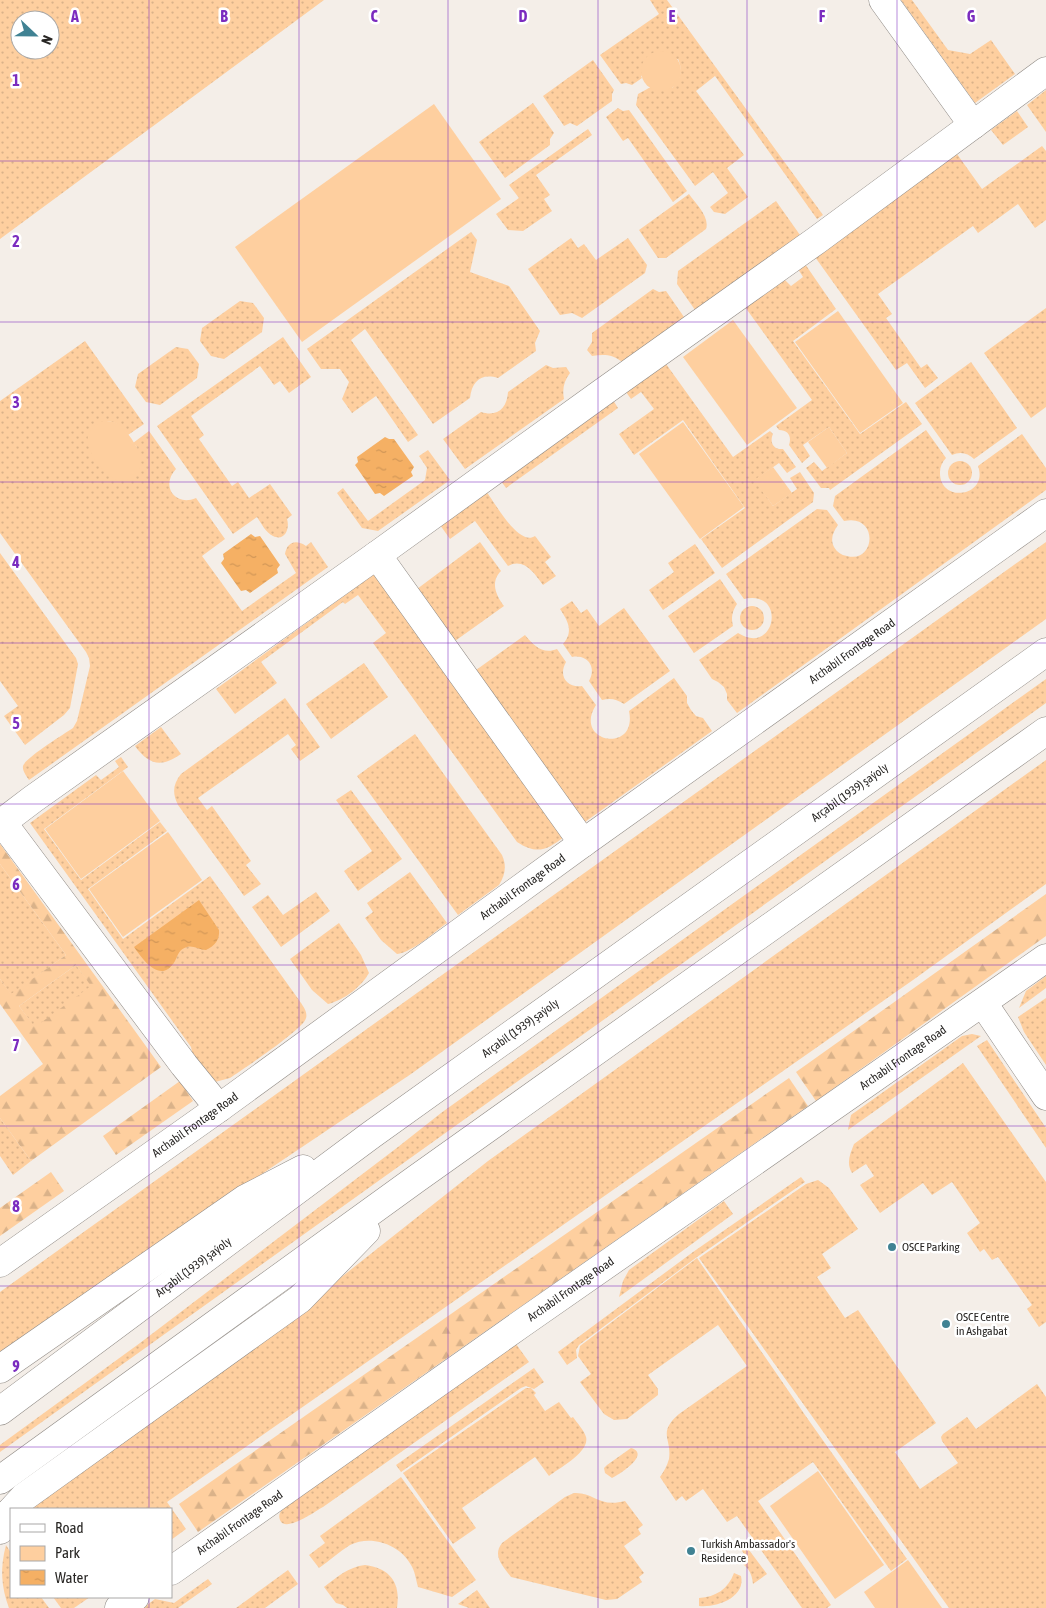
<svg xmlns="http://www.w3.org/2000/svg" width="1046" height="1608" viewBox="0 0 1046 1608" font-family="'Asap Condensed',sans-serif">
<defs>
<pattern id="grass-dots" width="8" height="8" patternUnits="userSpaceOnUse" patternTransform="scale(1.25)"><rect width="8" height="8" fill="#fecf9f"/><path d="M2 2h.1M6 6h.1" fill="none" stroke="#dab289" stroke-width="1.8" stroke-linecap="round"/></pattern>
<pattern id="forest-firs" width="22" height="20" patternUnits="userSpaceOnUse" patternTransform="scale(1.25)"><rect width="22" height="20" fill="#fecf9f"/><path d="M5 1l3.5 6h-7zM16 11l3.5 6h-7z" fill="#dab289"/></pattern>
<pattern id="water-ripples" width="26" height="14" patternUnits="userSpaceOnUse" patternTransform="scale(1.25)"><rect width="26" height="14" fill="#f5b064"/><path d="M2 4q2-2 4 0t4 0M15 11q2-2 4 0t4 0" fill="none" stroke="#d29757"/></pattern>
</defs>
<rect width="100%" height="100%" fill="#f4eee8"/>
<g fill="url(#grass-dots)" fill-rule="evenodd">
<path d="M 0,0 L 324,0 L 0,239 ZM 20,20 L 50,20 L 50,50 L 20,50 Z"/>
<path d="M 650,0 L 667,0 L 823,215 L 817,219 L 715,76 L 696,91 L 744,155 L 727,168 L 748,197 L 725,214 L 714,212 L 710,207 L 728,193 L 713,172 L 695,186 L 636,105 L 638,94 L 649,88 L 672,88 C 681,79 683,70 678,59 L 641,76 L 642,78 L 632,85 L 626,83 L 621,84 L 600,55 L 659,14 Z"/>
<polygon points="901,0 912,0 948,50 970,54 991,40 1015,74 975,103"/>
<polygon points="593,60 614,90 612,94 612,101 577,126 570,123 564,126 543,96"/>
<polygon points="1046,90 1046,132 1027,105"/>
<polygon points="533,103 554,133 550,139 550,145 505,178 479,142"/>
<polygon points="618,108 623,111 629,110 687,191 673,202 628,138 623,141 606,117"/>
<polygon points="1017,111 1028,127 1003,145 991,130"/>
<polygon points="588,129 592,135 536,175 550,195 544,199 552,211 523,231 508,230 496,214 519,198 509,185"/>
<polygon points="1042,146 1046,151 1046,220 1035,228 1018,204 978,233 973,226 878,294 892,314 886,318 921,368 927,364 938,378 925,388 907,363 896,370 815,257 957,154 982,189"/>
<path d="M 689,194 C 696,204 710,217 706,229 L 666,258 L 658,258 L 639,230 Z"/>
<polygon points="776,201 800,235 695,310 677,284 678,271"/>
<path d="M 471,232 L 477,240 L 470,272 L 509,286 L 540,331 L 535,343 L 536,351 L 498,378 C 481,373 472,381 470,398 L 433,424 L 365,329 L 351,340 L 418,435 L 408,442 L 376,396 L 352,413 L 342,399 L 349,382 L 340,369 L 321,369 L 307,349 Z"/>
<polygon points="571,238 578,248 584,244 596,260 628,238 647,265 645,273 582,318 572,313 560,315 528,269"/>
<path d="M 805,264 L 836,309 L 793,341 L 860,434 L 906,402 L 922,424 L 830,490 L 829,488 L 821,488 L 806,468 L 814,462 L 822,471 L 847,453 L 829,427 L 803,445 L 810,456 L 802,463 L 789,445 C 792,436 788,430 779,430 L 776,426 L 812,400 L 745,307 L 784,279 L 791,286 L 803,277 L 798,269 Z"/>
<path d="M 653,289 L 659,292 L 666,291 L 684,317 L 622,362 C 613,354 603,354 592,356 L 587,350 L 592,342 L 592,333 Z"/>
<polygon points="240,301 253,303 264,318 262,332 224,359 211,356 200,341 202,328"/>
<polygon points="1046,308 1046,407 1031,418 984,353"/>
<path d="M 283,337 L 311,377 L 289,393 L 280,381 L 274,385 L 260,366 L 191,416 L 204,435 L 199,439 L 232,486 L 238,482 L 249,498 L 270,484 L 292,515 L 287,519 C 290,528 285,542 273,536 C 266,533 261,523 257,517 L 233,534 L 157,426 Z"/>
<path d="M 85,341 L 144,424 L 128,435 C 121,425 115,421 103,421 L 138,448 L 133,443 L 149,431 L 176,469 C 160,486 175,507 196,498 L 225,539 L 202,556 L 242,611 L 296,573 L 285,554 C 287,542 296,539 306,546 L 311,542 L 328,567 L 29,780 C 27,777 22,771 23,766 C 25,758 64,734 73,728 L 77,721 L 90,666 L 89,658 L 86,652 L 0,533 L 0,401 Z"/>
<polygon points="176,347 188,349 199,364 197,378 160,405 146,402 135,387 138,374"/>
<path d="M 971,362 L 1017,428 L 974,459 C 968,453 960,451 952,455 L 915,403 Z"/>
<path d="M 666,364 L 733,457 L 770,431 L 773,434 C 769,443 774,450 783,449 L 796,467 L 787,473 L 779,463 L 755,480 L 773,506 L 797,489 L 790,478 L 800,472 L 814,493 L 813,502 L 722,568 L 701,539 L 745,508 L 683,420 L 634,455 L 619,434 L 654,409 L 641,392 L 631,399 L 626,392 Z"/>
<path d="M 546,365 L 553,368 L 566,367 L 570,373 C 564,381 562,389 564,399 L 465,469 L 443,439 L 481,412 C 497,417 507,409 508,392 Z"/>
<polygon points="613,400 618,408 506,488 501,481"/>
<path d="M 926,430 L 946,458 C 942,462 940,467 940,472 C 939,504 989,497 978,466 L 1022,434 L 1046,468 L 1046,490 L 737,713 L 727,700 L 727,694 L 724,687 L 718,682 L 712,679 L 699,660 L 738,633 C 776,657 787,589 744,599 L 726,574 L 817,509 L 827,510 L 838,525 C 833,532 830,539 834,547 C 837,552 841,555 847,556 C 876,564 879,513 844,521 L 833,506 L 835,496 Z"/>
<polygon points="428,450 450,480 378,531 362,528 337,493 343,488 368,521 425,480 427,468 419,456"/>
<circle cx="960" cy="473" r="12"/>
<path d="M 486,491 C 495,503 519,547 535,536 L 551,557 L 545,562 L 556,576 L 543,585 C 535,574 524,557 508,566 L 475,521 L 450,539 L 440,525 Z"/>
<path d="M 480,542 L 501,571 C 490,582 496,595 504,606 L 455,641 L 417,589 Z"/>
<polygon points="1046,542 1046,619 411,1074 132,1261 0,1356 0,1292"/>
<polygon points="695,544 715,573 663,610 649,590 674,572 668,563"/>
<polygon points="0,553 76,658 78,664 70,708 64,715 25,745 4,716 18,706 0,681"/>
<path d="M 374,574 L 564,837 C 547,850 537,855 517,842 L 373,643 L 386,633 L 358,595 L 345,604 L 343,602 L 261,662 L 277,683 L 235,714 L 216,689 Z"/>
<path d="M 720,579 L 737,604 C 732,612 731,617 733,626 L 694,653 L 668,616 Z"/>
<path d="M 572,601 L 581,613 L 587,609 L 599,626 L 624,608 L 670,671 L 624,704 C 616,699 611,698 602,700 L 589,681 C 597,668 588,654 572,657 L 563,644 C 574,632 568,621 560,609 Z"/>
<circle cx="752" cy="618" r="12"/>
<path d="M 525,635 C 533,645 543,655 557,649 L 566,662 C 558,676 567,688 582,686 L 596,705 C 572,742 638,755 629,711 L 674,678 L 687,696 L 687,703 L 691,710 L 696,716 L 703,718 L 712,731 L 585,822 L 476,670 Z"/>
<polygon points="364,663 388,697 331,739 306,704"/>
<polygon points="1046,679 1046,703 0,1452 0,1445 140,1343 398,1147 441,1113"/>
<path d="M 285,698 L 320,747 L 300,761 L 291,749 L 296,745 L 288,734 L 198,798 L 207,810 L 212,806 L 251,861 L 246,865 L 261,884 L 244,896 L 178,805 C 172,793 173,784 181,774 Z"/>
<path d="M 161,727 L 181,754 C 161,768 149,765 135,746 Z"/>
<path d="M 415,734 L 502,855 C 507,866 505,875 499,885 L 458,915 L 357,776 Z"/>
<path d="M 121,757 L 128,767 L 44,829 L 81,880 L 160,822 L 167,831 L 88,889 L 123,939 L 210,876 L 299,1000 C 302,1005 308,1011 306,1018 C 304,1029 243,1069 230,1078 L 215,1082 L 193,1056 L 191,1047 L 30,823 L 96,775 L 101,780 L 119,767 L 115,761 Z"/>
<polygon points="1046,760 1046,884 913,980 167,1502 186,1529 171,1540 171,1509 27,1509 310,1302 488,1161"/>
<polygon points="351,790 402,859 358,891 344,871 372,851 336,800"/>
<polygon points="0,864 66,955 11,995 0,979"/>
<path d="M 410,872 L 447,923 C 434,932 413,952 397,954 L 381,940 L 365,918 L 373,912 L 367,903 Z"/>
<polygon points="316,892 330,911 281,947 252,907 268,895 283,915"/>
<path d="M 339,923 L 361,955 L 369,973 C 361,987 344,1000 328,1004 L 312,990 L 290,959 Z"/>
<polygon points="76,965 92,986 35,1028 19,1006"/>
<polygon points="1046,976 1046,988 1019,1008 1026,991"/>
<polygon points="1046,998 1046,1065 1024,1032 1018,1017"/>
<polygon points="972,1034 981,1036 848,1130 851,1115 962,1036"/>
<polygon points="987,1040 1046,1128 1046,1148 977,1046"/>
<path d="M 963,1063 L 1046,1182 L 1046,1322 L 1039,1327 L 1027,1309 L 1032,1305 L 998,1257 L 992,1260 L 984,1249 L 980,1252 L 967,1233 L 980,1223 L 952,1182 L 932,1195 L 923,1183 L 880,1213 L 860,1185 L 874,1176 L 866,1164 L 852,1173 C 846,1163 850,1154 854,1144 Z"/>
<polygon points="0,1118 31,1161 13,1175 0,1156"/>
<polygon points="801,1177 805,1182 697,1257 579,1345 576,1350 577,1358 567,1365 558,1352 693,1252"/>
<polygon points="818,1180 829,1188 858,1229 822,1254 831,1268 817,1277 845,1318 858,1310 936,1423 895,1452 920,1489 958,1463 942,1441 941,1437 943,1434 967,1417 976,1429 1037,1384 1046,1397 1046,1608 949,1608 699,1258 806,1184"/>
<polygon points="724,1201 733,1214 619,1297 623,1281 629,1270"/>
<path d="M 697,1258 L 805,1415 L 907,1559 L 891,1571 L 813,1462 L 758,1501 L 831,1605 L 827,1608 L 802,1608 L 737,1516 L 727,1522 L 703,1489 L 686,1501 L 682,1496 L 676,1501 L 660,1477 C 664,1471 667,1466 669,1459 C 672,1438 657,1433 679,1414 L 747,1366 L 718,1325 L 648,1375 L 658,1389 L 658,1395 L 627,1419 L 614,1420 L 604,1414 L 580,1382 L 591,1374 L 578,1356 L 580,1346 Z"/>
<path d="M 516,1344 L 529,1362 L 323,1507 C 314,1512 285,1533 280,1520 C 278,1515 280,1512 283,1509 Z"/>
<polygon points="534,1368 544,1382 534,1389 526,1386 521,1388 401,1472 396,1465"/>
<path d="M 526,1388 L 531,1388 L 536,1393 L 534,1395 L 545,1411 L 559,1402 L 571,1418 L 573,1417 C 577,1423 584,1430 586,1437 C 590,1452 559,1468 549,1476 L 535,1457 L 462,1508 L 476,1528 L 453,1544 L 403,1473 Z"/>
<path d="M 631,1448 C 651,1454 620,1474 612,1478 L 605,1473 L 604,1468 L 607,1465 Z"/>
<path d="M 401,1477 L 476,1580 L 452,1597 L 418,1587 C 416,1580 415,1571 411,1565 C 401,1545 371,1534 350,1545 C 339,1552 329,1561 319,1568 L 309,1555 L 325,1543 L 320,1536 Z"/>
<path d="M 574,1493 C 594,1492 599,1508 625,1501 L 643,1525 L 638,1529 L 641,1534 L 624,1546 L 644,1573 L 639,1577 L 642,1582 L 617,1599 L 606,1600 L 511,1577 C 503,1566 492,1556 502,1543 L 565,1497 Z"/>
<path d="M 6,1545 L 11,1553 L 11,1597 L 41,1597 L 49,1608 L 9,1608 C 1,1587 0,1567 6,1545 Z"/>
<path d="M 746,1546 L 767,1574 L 753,1584 C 752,1572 747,1565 736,1560 L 744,1554 L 741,1549 Z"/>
<path d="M 365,1565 C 390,1568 401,1583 397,1608 L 347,1608 L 343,1605 L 336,1603 L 324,1587 C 337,1577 348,1567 365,1565 Z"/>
<polygon points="288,1570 298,1584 265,1608 236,1608"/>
<path d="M 734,1573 L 741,1576 C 746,1597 717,1608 699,1606 L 699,1598 C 716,1597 728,1589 734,1573 Z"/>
<polygon points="208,1579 212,1584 178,1608 143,1608 155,1599 174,1603"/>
<polygon points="477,1590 490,1608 469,1608 458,1604"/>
<polygon points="53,1597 90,1597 74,1608 61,1608"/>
</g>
<g fill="url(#forest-firs)" fill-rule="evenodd">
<path d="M 0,844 L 161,1067 L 31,1161 L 0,1118 L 0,1096 L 43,1064 L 0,1004 L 0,979 L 11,994 L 66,955 L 0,864 ZM 76,965 L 91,986 L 35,1027 L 19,1006 Z"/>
<polygon points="1046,894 1046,936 816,1101 796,1072"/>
<polygon points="789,1078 808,1106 198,1532 179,1504"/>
<polygon points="180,1081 193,1101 116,1155 103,1136"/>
<polygon points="51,1172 64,1191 0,1236 0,1208"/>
</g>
<g fill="#fecf9f">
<circle cx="661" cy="71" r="20"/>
<polygon points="434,104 501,199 302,342 235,247"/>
<polygon points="838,311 903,403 860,433 795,342"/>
<polygon points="733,320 797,408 747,445 683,357"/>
<path d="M 103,421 C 108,421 113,421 118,424 C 124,427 127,433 131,438 C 138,449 147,461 136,473 C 122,490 106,475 97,462 C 85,446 82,430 103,421 Z"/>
<polygon points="683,422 744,507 700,539 639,454"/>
<polygon points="829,427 847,453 827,468 808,442"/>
<polygon points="773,467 792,493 773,506 754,480"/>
<polygon points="123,771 160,821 81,879 45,829"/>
<polygon points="168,832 202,880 123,937 89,889"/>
<polygon points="818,1471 884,1565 835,1599 770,1506"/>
<polygon points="908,1560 942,1608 875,1608 864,1592"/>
</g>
<g fill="url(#water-ripples)">
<polygon points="385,437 389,439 394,439 414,467 411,472 413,476 384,496 380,493 375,494 355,465 358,462 357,457"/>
<polygon points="251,534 255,537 260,536 280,565 277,569 278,573 250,593 246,590 241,591 221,563 224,559 223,554"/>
<path d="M 199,900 L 219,930 C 220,939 215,946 206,950 C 199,950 193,945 187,947 C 179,949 178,955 175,961 C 161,985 143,960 134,947 Z"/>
</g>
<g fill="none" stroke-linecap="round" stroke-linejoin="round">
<defs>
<g id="minor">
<polyline points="883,0 973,125"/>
<polyline points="377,555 583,843"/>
<polyline points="2,822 184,1065 219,1108"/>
<polyline points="0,824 33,799 377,555 603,392 817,240 1046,71"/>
<polyline points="983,1003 1046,1096"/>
<path id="s1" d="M 0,1263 L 219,1108 L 583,843 L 1046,513"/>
<path id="s2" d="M 171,1571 L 521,1324 L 1046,958"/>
<polyline points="119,1608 135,1597"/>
</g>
<g id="major">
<polyline points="0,1369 245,1199 303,1169"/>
<path id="s3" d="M 0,1411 L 371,1135 L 1046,652"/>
<polyline points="0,1480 416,1179 1046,731"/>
<polyline points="13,1509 24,1497 300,1299 366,1231"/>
<polyline points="0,1530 11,1511"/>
</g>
</defs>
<use href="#minor" stroke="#908b86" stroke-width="29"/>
<use href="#major" stroke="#908b86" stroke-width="29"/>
<use href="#minor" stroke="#fff" stroke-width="28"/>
<use href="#major" stroke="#fff" stroke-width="28"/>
</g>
<path fill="none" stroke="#7b2cbf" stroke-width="1" stroke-opacity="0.55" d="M 149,0 L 149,1509M 299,0 L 299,1608M 448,0 L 448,1608M 598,0 L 598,1608M 747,0 L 747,1608M 897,0 L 897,1608M 0,161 L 1046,161M 0,322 L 1046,322M 0,482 L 1046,482M 0,643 L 1046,643M 0,804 L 1046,804M 0,965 L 1046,965M 0,1126 L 1046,1126M 0,1286 L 1046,1286M 0,1447 L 1046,1447M 149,1597 L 149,1608"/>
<g fill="#408293" stroke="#fff" stroke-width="2">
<circle cx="892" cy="1247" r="5"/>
<circle cx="946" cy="1324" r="5"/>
<circle cx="691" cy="1551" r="5"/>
</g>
<g text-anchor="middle" stroke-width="5" stroke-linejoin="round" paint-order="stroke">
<g font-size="12" fill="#282624" stroke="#fff">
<text dy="4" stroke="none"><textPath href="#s1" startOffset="1049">Archabil Frontage Road</textPath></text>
<text dy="4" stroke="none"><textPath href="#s3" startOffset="1051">Arçabil (1939) şaýoly</textPath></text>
<text dy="4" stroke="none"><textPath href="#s1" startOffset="644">Archabil Frontage Road</textPath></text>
<text dy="4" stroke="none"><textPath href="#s3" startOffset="646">Arçabil (1939) şaýoly</textPath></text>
<text dy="4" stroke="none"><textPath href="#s2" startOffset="894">Archabil Frontage Road</textPath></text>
<text dy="4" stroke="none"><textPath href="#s1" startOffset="239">Archabil Frontage Road</textPath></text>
<text dy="4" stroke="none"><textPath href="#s3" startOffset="241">Arçabil (1939) şaýoly</textPath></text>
<text dy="4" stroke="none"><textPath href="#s2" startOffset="489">Archabil Frontage Road</textPath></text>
<text dy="4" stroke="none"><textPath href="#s2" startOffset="84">Archabil Frontage Road</textPath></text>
</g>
<g font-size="12" fill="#282624" stroke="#fff" text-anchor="start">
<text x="902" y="1251">OSCE Parking</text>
<text x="956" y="1321">OSCE Centre<tspan x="956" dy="14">in Ashgabat</tspan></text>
<text x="701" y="1548">Turkish Ambassador's<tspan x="701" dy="14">Residence</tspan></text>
</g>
</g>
<g font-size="16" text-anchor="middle" font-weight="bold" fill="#7b2cbf" stroke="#fff" stroke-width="5" stroke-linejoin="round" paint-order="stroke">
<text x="75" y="22">A</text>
<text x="224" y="22">B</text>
<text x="374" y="22">C</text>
<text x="523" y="22">D</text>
<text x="672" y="22">E</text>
<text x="822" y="22">F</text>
<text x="971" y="22">G</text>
<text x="16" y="86">1</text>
<text x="16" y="247">2</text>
<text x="16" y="408">3</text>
<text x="16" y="568">4</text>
<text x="16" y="729">5</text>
<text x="16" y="890">6</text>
<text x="16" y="1051">7</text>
<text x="16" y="1212">8</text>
<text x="16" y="1372">9</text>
</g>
<rect x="10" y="1508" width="162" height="90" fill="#ffffff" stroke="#a9a8a7"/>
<rect x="20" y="1524" width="25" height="8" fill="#ffffff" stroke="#a9a8a7"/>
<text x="55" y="1533" font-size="15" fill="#282624">Road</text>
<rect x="20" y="1546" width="25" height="15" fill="#fecf9f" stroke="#a9a8a7"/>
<text x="55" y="1558" font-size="15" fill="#282624">Park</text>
<rect x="20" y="1570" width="25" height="15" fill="url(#water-ripples)" stroke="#a9a8a7"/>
<text x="55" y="1583" font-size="15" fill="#282624">Water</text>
<g transform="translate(35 35) rotate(112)"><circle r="24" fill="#ffffff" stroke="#a9a8a7"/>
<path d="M0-4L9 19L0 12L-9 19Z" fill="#408293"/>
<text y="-8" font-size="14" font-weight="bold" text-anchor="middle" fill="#282624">N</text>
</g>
</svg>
